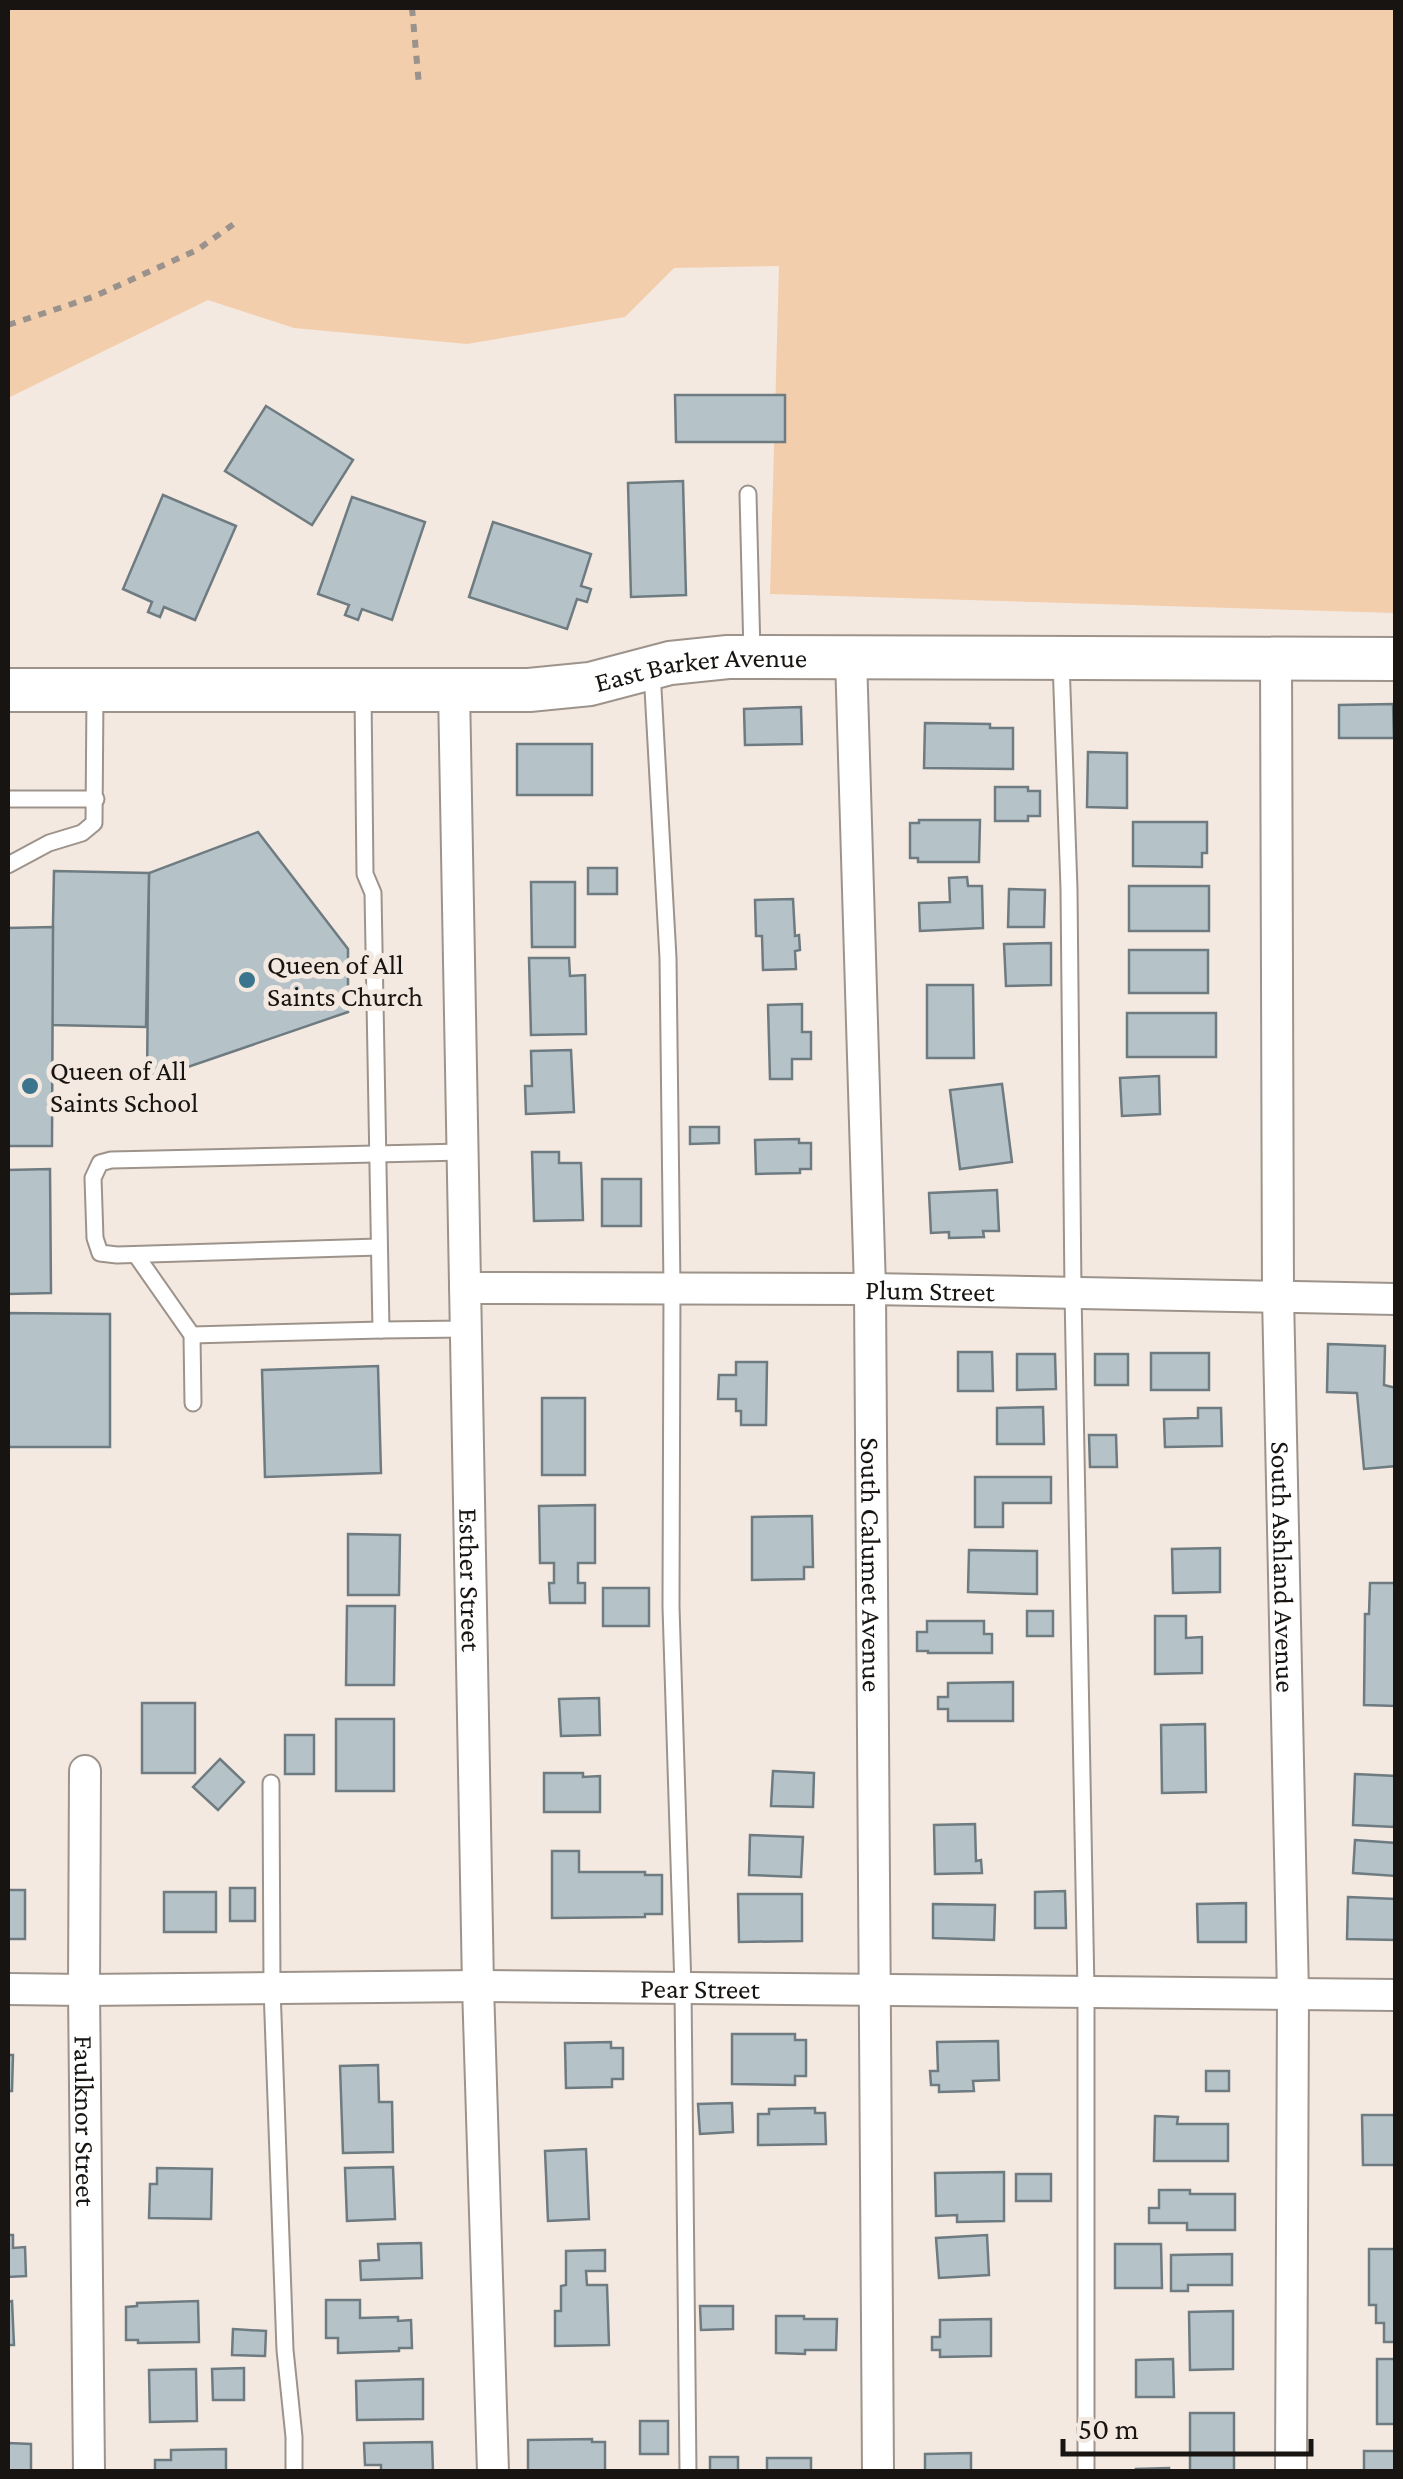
<svg xmlns="http://www.w3.org/2000/svg" width="1403" height="2479" viewBox="0 0 1403 2479" font-family="'Crimson Pro',serif">
<rect width="100%" height="100%" fill="#f4e9e0"/>
<polygon fill="#f3cead" points="8,8 1395,8 1395,613 770,594 779,266 674,268 625,317 467,344 294,328 208,300 8,398"/>
<g fill="#b5c3c9" stroke="#6e7b81" stroke-width="2.5">
<polygon points="675,395 785,395 785,442 676,442"/>
<polygon points="266,406 353,460 312,525 225,471"/>
<polygon points="683,481 686,595 631,597 628,483"/>
<polygon points="163,495 236,526 195,620 164,607 160,617 148,612 152,602 123,589"/>
<polygon points="352,497 425,522 392,620 362,609 358,620 345,615 349,605 318,594"/>
<polygon points="493,522 591,554 581,586 591,589 587,602 577,599 567,629 469,597"/>
<polygon points="1393,704 1394,738 1339,738 1339,705"/>
<polygon points="801,707 802,744 745,745 744,709"/>
<polygon points="925,723 990,724 990,728 1013,728 1013,769 924,768"/>
<rect x="517" y="744" width="75" height="51"/>
<polygon points="1088,752 1127,753 1127,808 1087,807"/>
<polygon points="995,787 1028,787 1028,791 1040,791 1040,816 1028,816 1028,821 995,821"/>
<polygon points="919,820 980,820 979,862 918,862 918,858 910,858 910,823 919,823"/>
<polygon points="1133,822 1207,822 1207,853 1202,853 1202,867 1133,866"/>
<polygon points="258,832 348,949 348,1012 147,1081 149,873"/>
<rect x="588" y="868" width="29" height="26"/>
<polygon points="54,871 149,873 146,1027 51,1025"/>
<polygon points="967,877 968,886 982,886 983,928 920,931 919,903 950,902 949,878"/>
<polygon points="531,882 575,882 575,947 532,947"/>
<rect x="1129" y="886" width="80" height="45"/>
<polygon points="1009,889 1045,890 1044,927 1008,927"/>
<polygon points="793,899 795,936 799,935 800,950 795,951 796,969 763,970 762,936 756,936 755,900"/>
<polygon points="53,927 52,1146 8,1146 8,928"/>
<polygon points="1051,943 1051,985 1006,986 1004,944"/>
<rect x="1129" y="950" width="79" height="43"/>
<polygon points="529,958 569,958 570,976 585,975 586,1034 531,1035"/>
<polygon points="927,985 973,985 974,1058 927,1058"/>
<polygon points="802,1004 802,1032 811,1032 811,1059 792,1059 792,1079 770,1079 768,1005"/>
<rect x="1127" y="1013" width="89" height="44"/>
<polygon points="571,1050 574,1112 526,1114 525,1086 532,1086 531,1051"/>
<polygon points="1159,1076 1160,1114 1122,1116 1120,1078"/>
<polygon points="1002,1084 1012,1162 960,1169 950,1090"/>
<polygon points="690,1127 719,1127 719,1143 690,1144"/>
<polygon points="799,1139 799,1143 811,1143 811,1169 800,1169 800,1173 756,1174 755,1140"/>
<polygon points="532,1152 559,1152 559,1163 581,1163 583,1220 534,1221"/>
<polygon points="50,1169 51,1293 8,1294 8,1170"/>
<rect x="602" y="1179" width="39" height="47"/>
<polygon points="997,1190 999,1231 983,1231 984,1237 949,1238 949,1232 931,1233 929,1193"/>
<polygon points="8,1313 110,1314 110,1447 8,1447"/>
<polygon points="1328,1344 1385,1346 1384,1385 1396,1388 1396,1466 1364,1469 1357,1393 1327,1392"/>
<polygon points="958,1352 992,1352 993,1391 958,1391"/>
<rect x="1151" y="1353" width="58" height="37"/>
<polygon points="1017,1354 1055,1354 1056,1389 1017,1390"/>
<rect x="1095" y="1354" width="33" height="31"/>
<polygon points="736,1362 767,1362 766,1425 741,1425 741,1411 736,1411 736,1399 718,1399 719,1375 736,1375"/>
<polygon points="378,1366 381,1473 265,1477 262,1370"/>
<rect x="542" y="1398" width="43" height="77"/>
<polygon points="1043,1407 1044,1444 997,1444 997,1408"/>
<polygon points="1198,1408 1221,1408 1222,1446 1165,1447 1164,1419 1198,1418"/>
<polygon points="1089,1435 1116,1435 1117,1467 1090,1467"/>
<polygon points="975,1477 1051,1477 1051,1503 1003,1503 1003,1527 975,1527"/>
<polygon points="595,1505 595,1563 578,1563 578,1583 585,1583 585,1603 550,1603 549,1583 554,1583 554,1563 540,1563 539,1506"/>
<polygon points="812,1516 813,1567 804,1567 804,1579 752,1580 752,1517"/>
<polygon points="348,1534 400,1535 399,1595 348,1595"/>
<polygon points="1220,1548 1220,1592 1173,1593 1172,1549"/>
<polygon points="969,1550 1037,1551 1037,1594 968,1592"/>
<polygon points="1370,1583 1396,1583 1396,1706 1364,1705 1365,1614 1369,1614"/>
<rect x="603" y="1588" width="46" height="38"/>
<polygon points="347,1606 395,1606 394,1685 346,1685"/>
<rect x="1027" y="1611" width="26" height="25"/>
<polygon points="1155,1616 1186,1616 1186,1638 1202,1637 1202,1673 1155,1674"/>
<polygon points="927,1621 984,1621 984,1634 992,1634 992,1653 928,1653 928,1651 917,1651 917,1632 927,1632"/>
<polygon points="1013,1682 1013,1721 948,1721 948,1709 938,1709 938,1697 948,1697 948,1683"/>
<polygon points="599,1698 600,1735 561,1736 559,1699"/>
<rect x="142" y="1703" width="53" height="70"/>
<rect x="336" y="1719" width="58" height="72"/>
<polygon points="1205,1724 1206,1792 1162,1793 1161,1725"/>
<rect x="285" y="1735" width="29" height="39"/>
<polygon points="220,1759 244,1782 218,1810 193,1787"/>
<polygon points="773,1771 814,1773 813,1807 771,1806"/>
<polygon points="544,1773 583,1773 583,1777 600,1776 600,1812 544,1812"/>
<polygon points="1355,1774 1396,1776 1394,1827 1353,1825"/>
<polygon points="975,1824 976,1861 981,1860 982,1873 935,1874 934,1825"/>
<polygon points="750,1835 803,1837 801,1877 749,1875"/>
<polygon points="1355,1840 1396,1843 1396,1876 1353,1873"/>
<polygon points="552,1851 579,1851 579,1872 645,1872 645,1875 662,1875 662,1914 645,1914 645,1917 552,1918"/>
<rect x="230" y="1888" width="25" height="33"/>
<rect x="8" y="1890" width="17" height="49"/>
<polygon points="1065,1891 1066,1928 1035,1928 1035,1892"/>
<rect x="164" y="1892" width="52" height="40"/>
<polygon points="738,1894 802,1894 802,1941 739,1942"/>
<polygon points="1348,1897 1396,1899 1396,1940 1347,1939"/>
<polygon points="1246,1903 1246,1942 1198,1942 1197,1904"/>
<polygon points="933,1904 995,1905 994,1940 933,1938"/>
<polygon points="732,2034 795,2034 795,2040 806,2040 806,2076 795,2076 795,2085 732,2084"/>
<polygon points="998,2041 999,2080 973,2081 974,2091 939,2092 939,2085 931,2085 930,2071 938,2071 937,2042"/>
<polygon points="611,2042 611,2048 623,2048 623,2079 612,2079 612,2087 566,2088 565,2043"/>
<polygon points="8,2055 13,2055 12,2091 8,2091"/>
<polygon points="378,2065 379,2102 392,2102 393,2152 343,2153 340,2066"/>
<rect x="1206" y="2071" width="23" height="20"/>
<polygon points="732,2103 733,2132 700,2134 698,2104"/>
<polygon points="815,2108 815,2113 825,2113 826,2144 758,2145 758,2114 769,2114 769,2109"/>
<polygon points="1362,2115 1396,2115 1396,2165 1363,2165"/>
<polygon points="1155,2116 1178,2117 1177,2124 1228,2124 1228,2161 1154,2161"/>
<polygon points="586,2149 589,2219 548,2221 545,2151"/>
<polygon points="393,2167 395,2219 347,2221 345,2168"/>
<polygon points="157,2168 212,2169 211,2219 149,2218 150,2184 157,2184"/>
<polygon points="1004,2172 1004,2221 957,2222 957,2215 936,2216 935,2173"/>
<rect x="1016" y="2174" width="35" height="27"/>
<polygon points="1159,2190 1190,2190 1190,2194 1235,2194 1235,2230 1187,2230 1187,2223 1149,2223 1149,2208 1159,2208"/>
<polygon points="8,2235 13,2235 13,2248 25,2247 26,2276 8,2277"/>
<polygon points="987,2235 989,2275 939,2278 936,2238"/>
<polygon points="421,2243 422,2278 361,2280 360,2261 379,2260 378,2244"/>
<polygon points="1115,2244 1161,2244 1162,2288 1115,2288"/>
<polygon points="1369,2249 1396,2249 1396,2342 1384,2342 1384,2323 1376,2323 1376,2305 1369,2305"/>
<polygon points="605,2250 605,2271 586,2271 587,2285 607,2285 609,2345 555,2346 555,2311 561,2311 561,2286 566,2285 566,2251"/>
<polygon points="1232,2254 1232,2285 1188,2285 1188,2291 1171,2291 1171,2255"/>
<polygon points="326,2300 360,2300 360,2318 398,2317 398,2321 411,2320 412,2348 399,2348 399,2351 338,2353 338,2338 326,2338"/>
<polygon points="12,2301 14,2345 8,2345 8,2302"/>
<polygon points="198,2301 199,2342 138,2343 138,2340 126,2340 126,2307 137,2306 137,2303"/>
<polygon points="700,2306 733,2306 733,2329 701,2330"/>
<polygon points="1233,2311 1233,2369 1190,2370 1189,2312"/>
<polygon points="776,2316 804,2316 804,2319 837,2319 836,2350 805,2350 805,2354 776,2353"/>
<polygon points="991,2319 991,2356 940,2357 940,2350 932,2350 932,2337 940,2337 940,2320"/>
<polygon points="233,2329 266,2331 265,2356 232,2355"/>
<polygon points="1173,2359 1174,2397 1136,2397 1136,2360"/>
<rect x="1377" y="2359" width="19" height="65"/>
<polygon points="244,2368 244,2400 213,2400 212,2369"/>
<polygon points="196,2369 197,2421 150,2422 149,2370"/>
<polygon points="423,2379 423,2419 357,2420 356,2381"/>
<rect x="1190" y="2413" width="44" height="59"/>
<rect x="640" y="2421" width="28" height="33"/>
<polygon points="592,2439 592,2442 605,2442 605,2470 528,2472 528,2440"/>
<polygon points="432,2442 433,2472 381,2472 381,2465 365,2465 364,2443"/>
<polygon points="8,2443 31,2444 31,2472 8,2472"/>
<polygon points="226,2449 226,2472 155,2472 155,2460 171,2460 171,2450"/>
<rect x="1364" y="2451" width="32" height="21"/>
<polygon points="971,2453 971,2472 925,2472 925,2454"/>
<rect x="710" y="2457" width="28" height="15"/>
<rect x="767" y="2458" width="44" height="14"/>
<polygon points="1169,2468 1169,2472 1136,2472 1136,2469"/>
</g>
<g fill="none" stroke-linecap="round" stroke-linejoin="round">
<defs>
<g id="lane">
<polyline points="748,494 752,653"/>
<polyline points="1061,661 1069,889 1073,1292 1086,1992 1086,2472"/>
<polyline points="652,671 668,958 672,1288 671,1607 683,1988 688,2472"/>
<polyline points="363,694 365,874 373,893 381,1330 466,1329"/>
<polyline points="8,799 96,799"/>
<polyline points="8,865 49,843 82,833 94,823 95,694"/>
<polyline points="379,1247 117,1255 100,1253 95,1238 93,1178 100,1163 111,1160 463,1152"/>
<polyline points="136,1255 192,1335 193,1403"/>
<polyline points="192,1335 381,1330"/>
<polyline points="271,1783 272,1988 285,2350 294,2437 294,2472"/>
</g>
<g id="street">
<path id="s1" d="M 851,657 L 870,1289 L 878,2472"/>
<path id="s2" d="M 1276,659 L 1278,1296 L 1293,1994 L 1291,2472"/>
<path id="s3" d="M 454,690 L 478,1986 L 493,2472"/>
<path id="s4" d="M 465,1288 L 870,1289 L 1396,1299"/>
<path id="s5" d="M 85,1771 L 84,1990 L 89,2472"/>
<path id="s6" d="M 8,1989 L 84,1990 L 478,1986 L 1396,1995"/>
</g>
<g id="secondary">
<path id="s7" d="M 8,690 L 529,690 L 590,684 L 670,663 L 728,657 L 1396,659"/>
</g>
</defs>
<use href="#lane" stroke="#9d938a" stroke-width="19"/>
<use href="#street" stroke="#9d938a" stroke-width="34"/>
<use href="#secondary" stroke="#9d938a" stroke-width="46"/>
<g stroke="#9a928c" stroke-width="6" stroke-dasharray="8 8" stroke-linecap="butt">
<polyline points="412,8 419,85"/>
<polyline points="8,325 93,297 197,250 238,221"/>
</g>
<use href="#lane" stroke="#fff" stroke-width="15"/>
<use href="#street" stroke="#fff" stroke-width="30"/>
<use href="#secondary" stroke="#fff" stroke-width="42"/>
</g>
<g fill="#3a748d" stroke="#f4e9e0" stroke-width="4">
<circle cx="247" cy="980" r="10"/>
<circle cx="30" cy="1086" r="10"/>
</g>
<g text-anchor="middle" stroke-width="10" stroke-linejoin="round" paint-order="stroke">
<g font-size="28" fill="#181411" stroke="#f4e9e0">
<text dy="10" stroke="none"><textPath href="#s7" startOffset="695">East Barker Avenue</textPath></text>
<text dy="10" stroke="none"><textPath href="#s4" startOffset="465">Plum Street</textPath></text>
<text dy="10" stroke="none"><textPath href="#s1" startOffset="908">South Calumet Avenue</textPath></text>
<text dy="10" stroke="none"><textPath href="#s2" startOffset="908">South Ashland Avenue</textPath></text>
<text dy="10" stroke="none"><textPath href="#s3" startOffset="890">Esther Street</textPath></text>
<text dy="10" stroke="none"><textPath href="#s6" startOffset="692">Pear Street</textPath></text>
<text dy="10" stroke="none"><textPath href="#s5" startOffset="350">Faulknor Street</textPath></text>
</g>
<g font-size="28" fill="#181411" stroke="#f4e9e0" text-anchor="start">
<text x="267" y="974">Queen of All<tspan x="267" dy="32">Saints Church</tspan></text>
<text x="50" y="1080">Queen of All<tspan x="50" dy="32">Saints School</tspan></text>
</g>
</g>
<rect width="1403" height="2479" fill="none" stroke="#181411" stroke-width="20"/>
<path d="M1063 2439v15h248v-15" fill="none" stroke="#181411" stroke-width="5"/>
<text x="1078" y="2439" font-size="30" fill="#181411" stroke="#f4e9e0" stroke-width="8" paint-order="stroke">50 m</text>
</svg>
